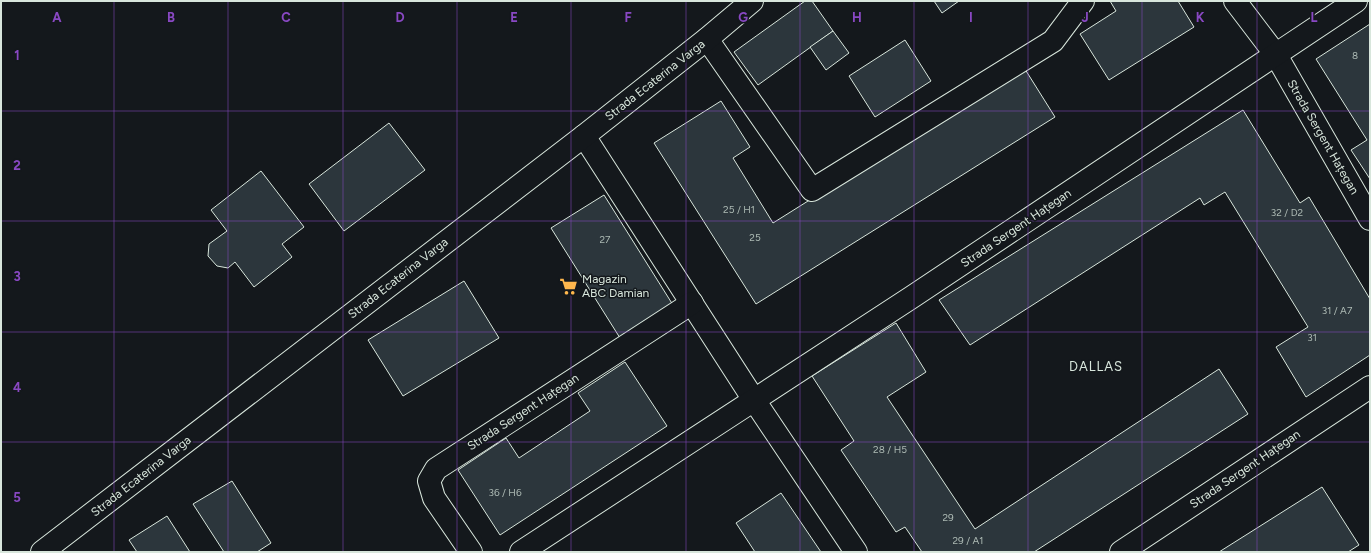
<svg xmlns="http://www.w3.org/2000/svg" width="1371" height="553" viewBox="0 0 1371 553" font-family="Figtree,sans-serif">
<rect width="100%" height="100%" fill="#14181c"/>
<g fill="#2c363c" stroke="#d8e6dc">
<polygon points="805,1 812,1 833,31 758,85 734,52"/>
<polygon points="934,1 959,1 942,13"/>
<polygon points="1110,1 1178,1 1194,27 1109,80 1080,34 1116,11"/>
<polygon points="1370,24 1370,179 1351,150 1367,140 1316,59"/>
<polygon points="833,31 849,53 826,70 810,47"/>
<polygon points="905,40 931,81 875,117 849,76"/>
<polygon points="1023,66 1055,117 756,304 654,143 721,101 750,147 733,158 773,223"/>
<polygon points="1243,110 1300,203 1309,197 1370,299 1370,355 1306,397 1276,347 1308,327 1225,192 1204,205 1200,198 970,345 939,300"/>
<polygon points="389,123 425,170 344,231 309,184"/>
<polygon points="261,171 304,227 282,244 292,257 254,287 235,262 228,268 217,266 208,256 209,244 227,231 211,210"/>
<polygon points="604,195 673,305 620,338 551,228"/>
<polygon points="464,281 499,338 403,396 368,340"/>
<polygon points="896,323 926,372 887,397 975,529 1219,369 1248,414 1034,552 922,552 905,527 896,532 841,450 854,441 812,376"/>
<polygon points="625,362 667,426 500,535 458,470 506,438 519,458 590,411 578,393"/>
<polygon points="232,481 271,543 257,552 224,552 193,504"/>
<polygon points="1322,487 1359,545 1348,552 1219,552"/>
<polygon points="781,493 821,552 755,552 736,523"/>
<polygon points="167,516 190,552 137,552 129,540"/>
</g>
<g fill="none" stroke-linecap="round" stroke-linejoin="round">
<defs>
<g id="minor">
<polyline points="1235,1 1276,55 1370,219"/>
<polyline points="707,39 812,190 1053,41 1083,1"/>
<polyline points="584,136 754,400 856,552"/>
<polyline points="471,552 434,498 429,481 436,469 692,303"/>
<polyline points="521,552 912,297 1356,1"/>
<polyline points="1121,552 1370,387"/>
</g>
<polyline id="major" points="42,552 584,136 707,39 752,1"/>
</defs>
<use href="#minor" stroke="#d8e6dc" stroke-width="24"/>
<use href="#major" stroke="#d8e6dc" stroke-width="24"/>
<use href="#minor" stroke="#14181c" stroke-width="22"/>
<use href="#major" stroke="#14181c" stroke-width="22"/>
</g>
<path fill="none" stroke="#8948c3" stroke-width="1" stroke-opacity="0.55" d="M 114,1 L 114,552M 228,1 L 228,552M 343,1 L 343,552M 457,1 L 457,552M 571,1 L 571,552M 686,1 L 686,552M 800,1 L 800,552M 914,1 L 914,552M 1028,1 L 1028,552M 1142,1 L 1142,552M 1257,1 L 1257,552M 1,111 L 1370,111M 1,221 L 1370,221M 1,332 L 1370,332M 1,442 L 1370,442"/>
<defs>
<symbol id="supermarket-bare" viewBox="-9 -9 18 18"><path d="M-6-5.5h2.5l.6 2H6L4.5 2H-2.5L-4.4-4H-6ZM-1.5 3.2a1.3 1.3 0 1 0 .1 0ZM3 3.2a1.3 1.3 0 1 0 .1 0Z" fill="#ffb74d" stroke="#14181c" stroke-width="2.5" paint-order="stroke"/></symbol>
</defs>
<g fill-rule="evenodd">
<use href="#supermarket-bare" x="556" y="274" width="25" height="25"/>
</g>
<g text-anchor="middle" stroke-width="3" stroke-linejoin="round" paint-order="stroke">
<g font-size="10" fill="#adbab4">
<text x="1355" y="59">8</text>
<text x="739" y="213">25 / H1</text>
<text x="1287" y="216">32 / D2</text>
<text x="755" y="241">25</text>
<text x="605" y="243">27</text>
<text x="1337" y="314">31 / A7</text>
<text x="1312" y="341">31</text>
<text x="890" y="453">28 / H5</text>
<text x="505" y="496">36 / H6</text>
<text x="948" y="521">29</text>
<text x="968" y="544">29 / A1</text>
</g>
<g font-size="12" fill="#d8e6dc" stroke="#14181c">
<text transform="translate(655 80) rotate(-38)" y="4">Strada Ecaterina Varga</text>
<text transform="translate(1323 137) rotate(60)" y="4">Strada Sergent Hațegan</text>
<text transform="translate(1016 228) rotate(-34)" y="4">Strada Sergent Hațegan</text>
<text transform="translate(398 278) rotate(-38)" y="4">Strada Ecaterina Varga</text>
<text transform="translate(523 412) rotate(-33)" y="4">Strada Sergent Hațegan</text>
<text transform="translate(1245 469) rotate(-34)" y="4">Strada Sergent Hațegan</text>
<text transform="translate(141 476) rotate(-38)" y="4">Strada Ecaterina Varga</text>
</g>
<g font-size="12" fill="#d8e6dc" stroke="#14181c" text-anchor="start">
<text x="582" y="283">Magazin<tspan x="582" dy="14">ABC Damian</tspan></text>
</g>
<g font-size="13" letter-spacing="1" fill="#d8e6dc" stroke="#14181c">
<text x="1096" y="371">DALLAS</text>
</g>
</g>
<g font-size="13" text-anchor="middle" font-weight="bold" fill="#8948c3" stroke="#14181c" stroke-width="3" stroke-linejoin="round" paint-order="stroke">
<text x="57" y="22">A</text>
<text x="171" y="22">B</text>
<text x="286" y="22">C</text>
<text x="400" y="22">D</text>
<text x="514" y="22">E</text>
<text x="628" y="22">F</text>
<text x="743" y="22">G</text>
<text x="857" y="22">H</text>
<text x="971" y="22">I</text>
<text x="1085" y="22">J</text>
<text x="1200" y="22">K</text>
<text x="1314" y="22">L</text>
<text x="17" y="60">1</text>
<text x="17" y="170">2</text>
<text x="17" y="281">3</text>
<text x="17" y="392">4</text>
<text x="17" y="502">5</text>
</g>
<rect width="1371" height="553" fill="none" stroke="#d8e6dc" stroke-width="4"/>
</svg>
